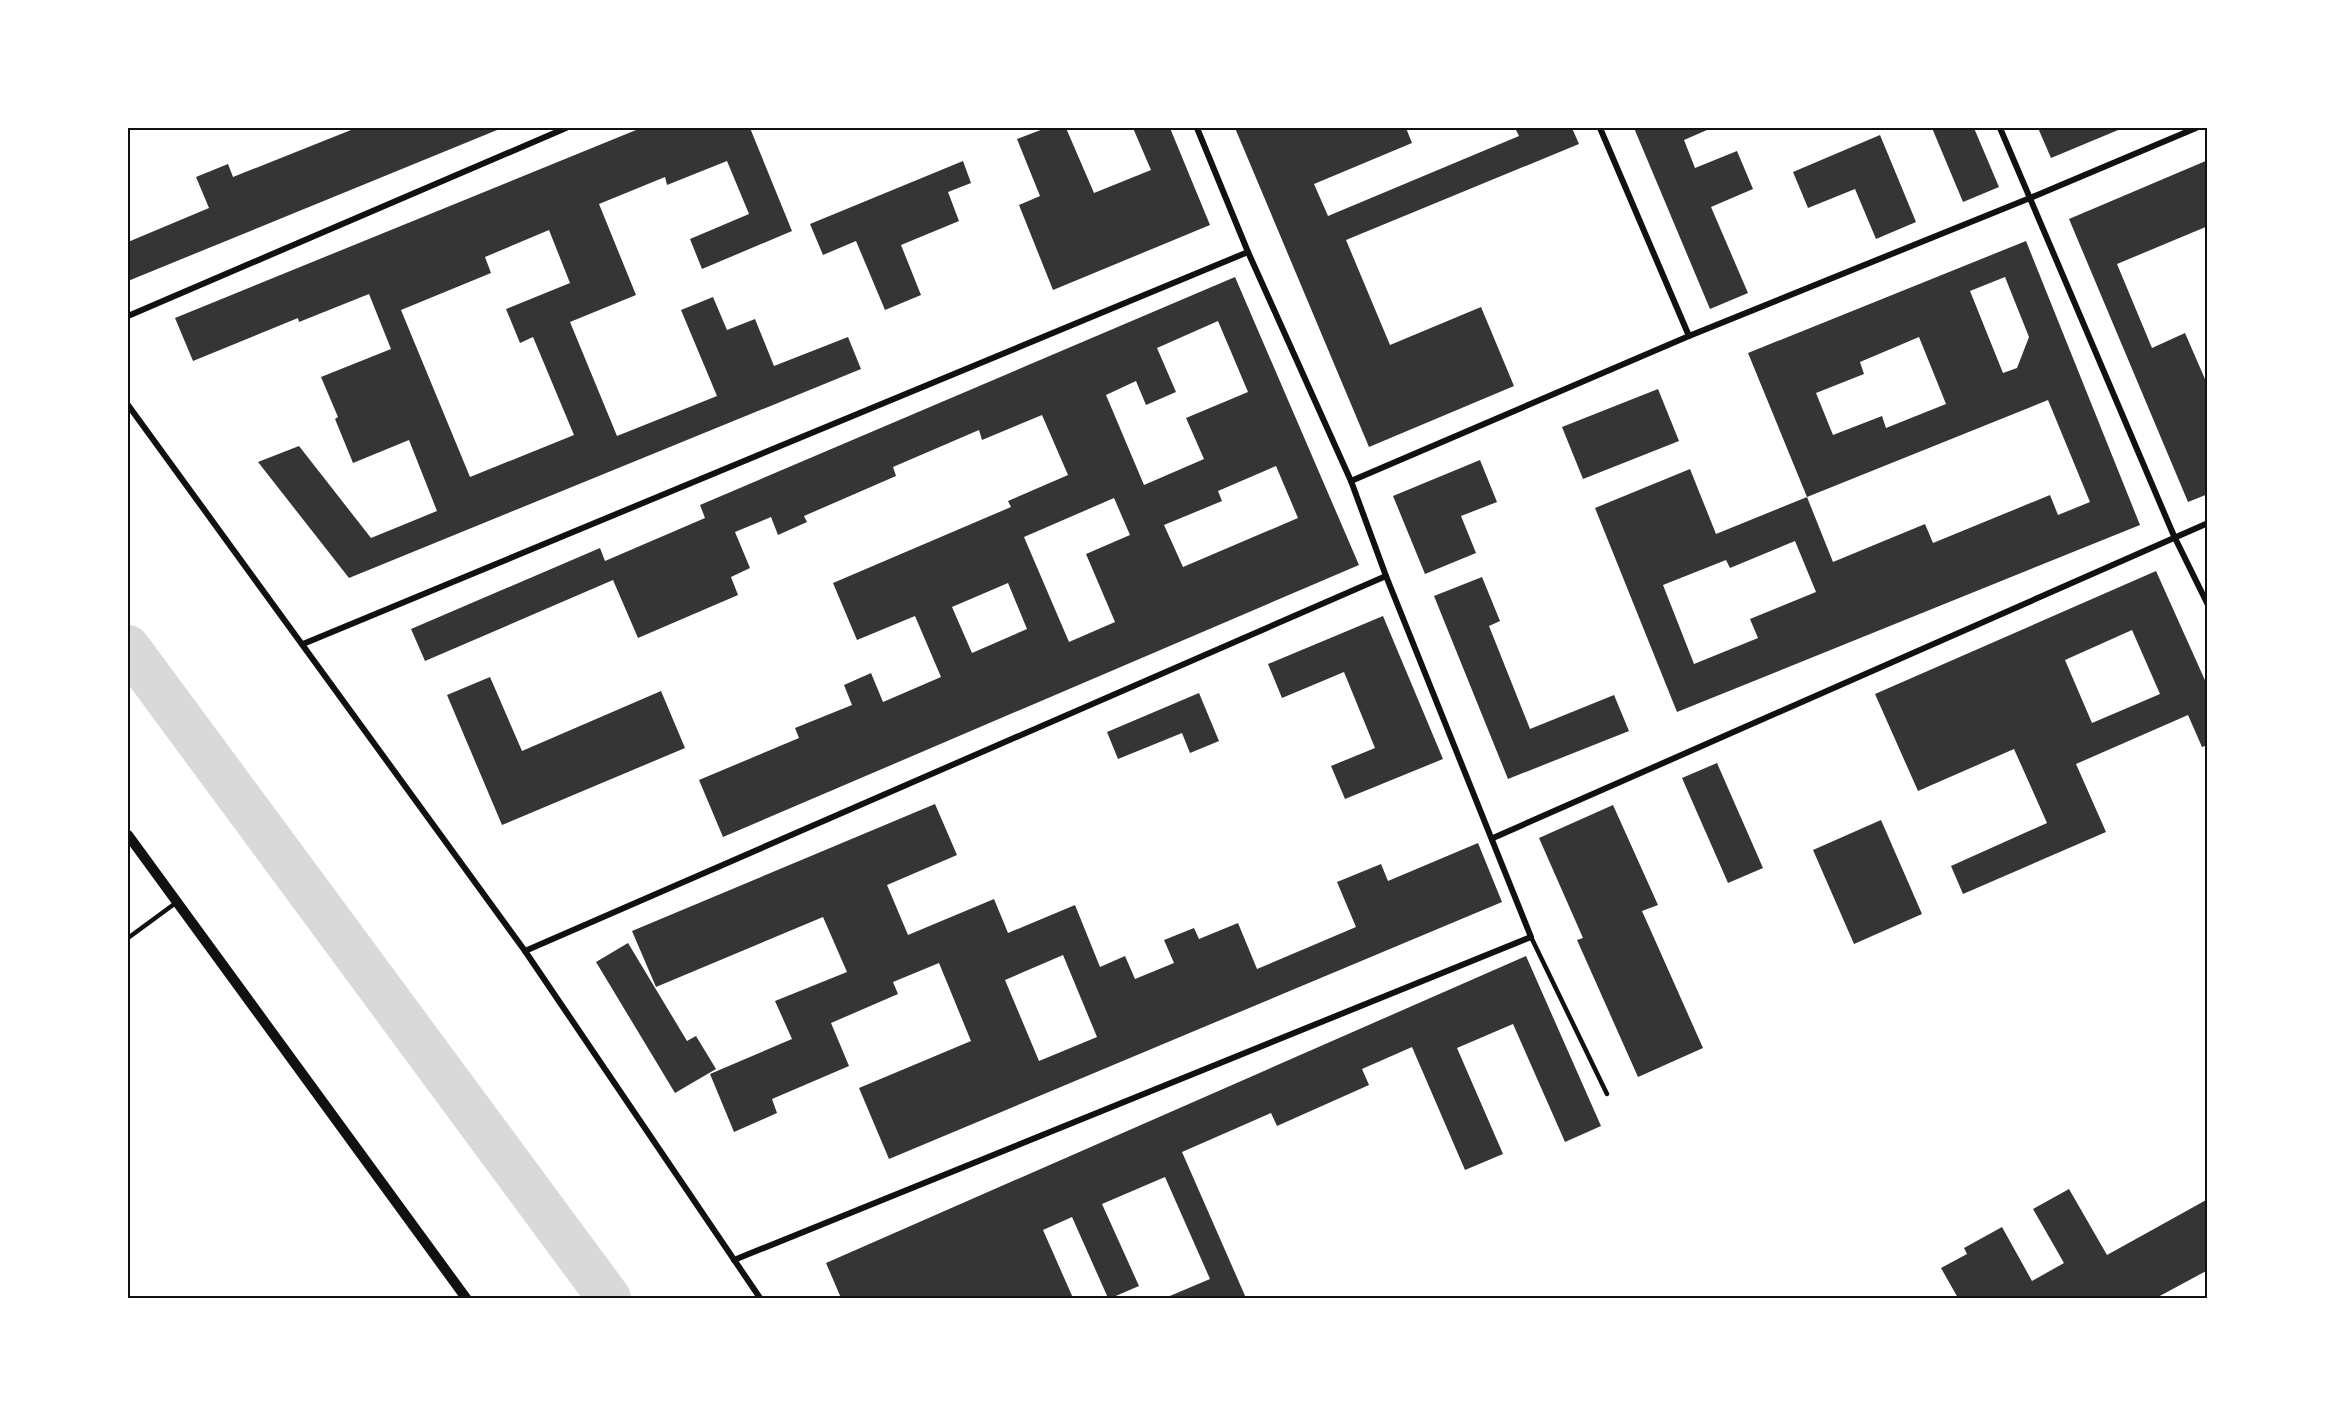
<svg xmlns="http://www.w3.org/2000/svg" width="2335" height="1426" viewBox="0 0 2335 1426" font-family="'Sofia Sans Condensed',sans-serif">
<rect width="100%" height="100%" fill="#fff"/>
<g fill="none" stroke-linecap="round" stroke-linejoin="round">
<polyline stroke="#d9d9d9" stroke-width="44" points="128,647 609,1298"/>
</g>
<g fill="#353535" fill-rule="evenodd">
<polygon points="356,128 502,128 128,281 128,242 209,208 196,177 228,164 233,177"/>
<path d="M 641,128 L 750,128 L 792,231 L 702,269 L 690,239 L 749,214 L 727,161 L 667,185 L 665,177 L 599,204 L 636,295 L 570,322 L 617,436 L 717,396 L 681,310 L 713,297 L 727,330 L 755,319 L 774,366 L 848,337 L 861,369 L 349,578 L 258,462 L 299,446 L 371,538 L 437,511 L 409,440 L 353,463 L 335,419 L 338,417 L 321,377 L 391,349 L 369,294 L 299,322 L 298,318 L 193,361 L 175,318 ZM 549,230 L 570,283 L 506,309 L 520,343 L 533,337 L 574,435 L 470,477 L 401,310 L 491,273 L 485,257 Z"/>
<polygon points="1046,128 1066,128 1094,193 1151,170 1133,128 1170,128 1210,225 1053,290 1019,205 1040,196 1017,139"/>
<polygon points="1235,128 1406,128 1412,143 1314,184 1328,216 1519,136 1515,128 1572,128 1579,144 1346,240 1390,345 1481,307 1514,386 1369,447"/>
<polygon points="1634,128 1706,128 1707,130 1684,140 1695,168 1737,151 1753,189 1711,207 1748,293 1710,309"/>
<polygon points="1932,128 1974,128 1999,187 1963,202"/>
<polygon points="2038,128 2123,128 2051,158"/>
<polygon points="1880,135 1916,222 1876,239 1855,189 1808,208 1793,172"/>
<polygon points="2208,160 2208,226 2117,264 2152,348 2185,333 2208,386 2208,494 2188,502 2069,219"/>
<polygon points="963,161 971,183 948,192 959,221 901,245 921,295 885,310 856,241 823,255 810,224"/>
<path d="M 2026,241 L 2140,525 L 1677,712 L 1595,508 L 1690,469 L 1716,534 L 1807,497 L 1748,353 ZM 2005,277 L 2029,337 L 2017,368 L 2003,373 L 1970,291 ZM 1919,337 L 1946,404 L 1886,428 L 1882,416 L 1833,435 L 1816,393 L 1864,374 L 1860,362 ZM 2048,400 L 2090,502 L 2058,515 L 2050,495 L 1933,543 L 1925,524 L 1833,562 L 1807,497 ZM 1795,541 L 1816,592 L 1750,619 L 1758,638 L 1694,664 L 1663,585 L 1726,560 L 1730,568 Z"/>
<path d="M 1235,277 L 1359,565 L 723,837 L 699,780 L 799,738 L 795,728 L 852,705 L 844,685 L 871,673 L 883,702 L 941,677 L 915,616 L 857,640 L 833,583 L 1011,507 L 1008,501 L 1068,475 L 1042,415 L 982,440 L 979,430 L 893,467 L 896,476 L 804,516 L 807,522 L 778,535 L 771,517 L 735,532 L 750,568 L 731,577 L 738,595 L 638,638 L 613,580 L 425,661 L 411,629 L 600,548 L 605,561 L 705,518 L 700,505 ZM 1218,321 L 1248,392 L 1186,418 L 1204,459 L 1144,485 L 1106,395 L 1136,381 L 1146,405 L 1176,392 L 1157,348 ZM 1276,466 L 1298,518 L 1183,567 L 1164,525 L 1222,501 L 1218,491 ZM 1114,498 L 1130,535 L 1086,554 L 1115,622 L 1069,642 L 1024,537 ZM 1008,583 L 1027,629 L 972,653 L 952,607 Z"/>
<polygon points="1658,389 1679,441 1583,479 1562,427"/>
<polygon points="1480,460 1497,502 1461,516 1476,553 1425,574 1393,496"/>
<path d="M 2156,571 L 2208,687 L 2208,745 L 2202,747 L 2188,715 L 2076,764 L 2106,832 L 1963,894 L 1951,866 L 2047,823 L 2014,749 L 1918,791 L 1875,694 ZM 2132,630 L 2160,694 L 2092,723 L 2065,660 Z"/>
<polygon points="1482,577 1500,621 1489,626 1530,729 1614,695 1629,731 1508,779 1434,596"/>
<polygon points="1383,616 1443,759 1345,799 1331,766 1375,748 1344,672 1282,698 1268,664"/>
<polygon points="490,677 522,751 661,691 685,748 502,825 447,695"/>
<polygon points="1199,693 1219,741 1190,753 1182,733 1118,759 1107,732"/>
<polygon points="1717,763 1763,868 1728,883 1682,778"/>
<path d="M 935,804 L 957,855 L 887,885 L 908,935 L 994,899 L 1008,933 L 1075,905 L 1100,967 L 1125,956 L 1135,979 L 1174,963 L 1164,940 L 1194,928 L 1199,939 L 1238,923 L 1257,969 L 1356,927 L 1337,882 L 1381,864 L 1388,881 L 1478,843 L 1502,902 L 889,1159 L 859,1088 L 971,1041 L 939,963 L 893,982 L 898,994 L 831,1023 L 849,1066 L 772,1099 L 777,1113 L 734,1132 L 710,1074 L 792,1039 L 775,1001 L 847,972 L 823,917 L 656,987 L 632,931 ZM 1063,955 L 1097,1037 L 1039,1061 L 1005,980 Z"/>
<polygon points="1613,805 1658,905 1642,911 1703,1048 1638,1077 1577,940 1583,938 1539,838"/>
<polygon points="1881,820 1922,914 1854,944 1813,850"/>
<polygon points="628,943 687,1041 696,1036 716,1069 675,1093 596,962"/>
<polygon points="1526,956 1601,1126 1565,1142 1513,1024 1457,1048 1503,1154 1465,1170 1412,1047 1362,1069 1369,1085 1277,1126 1271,1113 1182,1152 1246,1298 1165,1298 1210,1279 1165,1177 1102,1204 1139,1286 1111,1298 1108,1298 1072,1217 1043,1230 1073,1298 841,1298 826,1263"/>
<polygon points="2069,1189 2107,1255 2208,1199 2208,1270 2156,1298 1958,1298 1941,1268 1967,1254 1964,1248 2002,1227 2032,1281 2064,1263 2033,1209"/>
</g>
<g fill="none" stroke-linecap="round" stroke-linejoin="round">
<g stroke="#111" stroke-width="4.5">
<polyline points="1531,937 1607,1094"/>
<polyline points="128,938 177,902"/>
</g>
<g stroke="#111" stroke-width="6">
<polyline points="1600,128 1689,336"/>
<polyline points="2000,128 2174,536 2208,605"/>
<polyline points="128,316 566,128"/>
<polyline points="128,405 525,951 760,1298"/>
<polyline points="1351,481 1689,336 2030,198 2196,128"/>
<polyline points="303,644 1248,252"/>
<polyline points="1493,838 2208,523"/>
<polyline points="525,951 1386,576"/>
<polyline points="734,1260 1531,937 1386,576 1351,481 1248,252 1197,128"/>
</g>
<polyline stroke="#111" stroke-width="10" points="128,835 466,1298"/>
</g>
<rect width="2335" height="1426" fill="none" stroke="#ffffff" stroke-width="258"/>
<rect x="129" y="129" width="2077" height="1168" fill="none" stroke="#111" stroke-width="2"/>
</svg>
